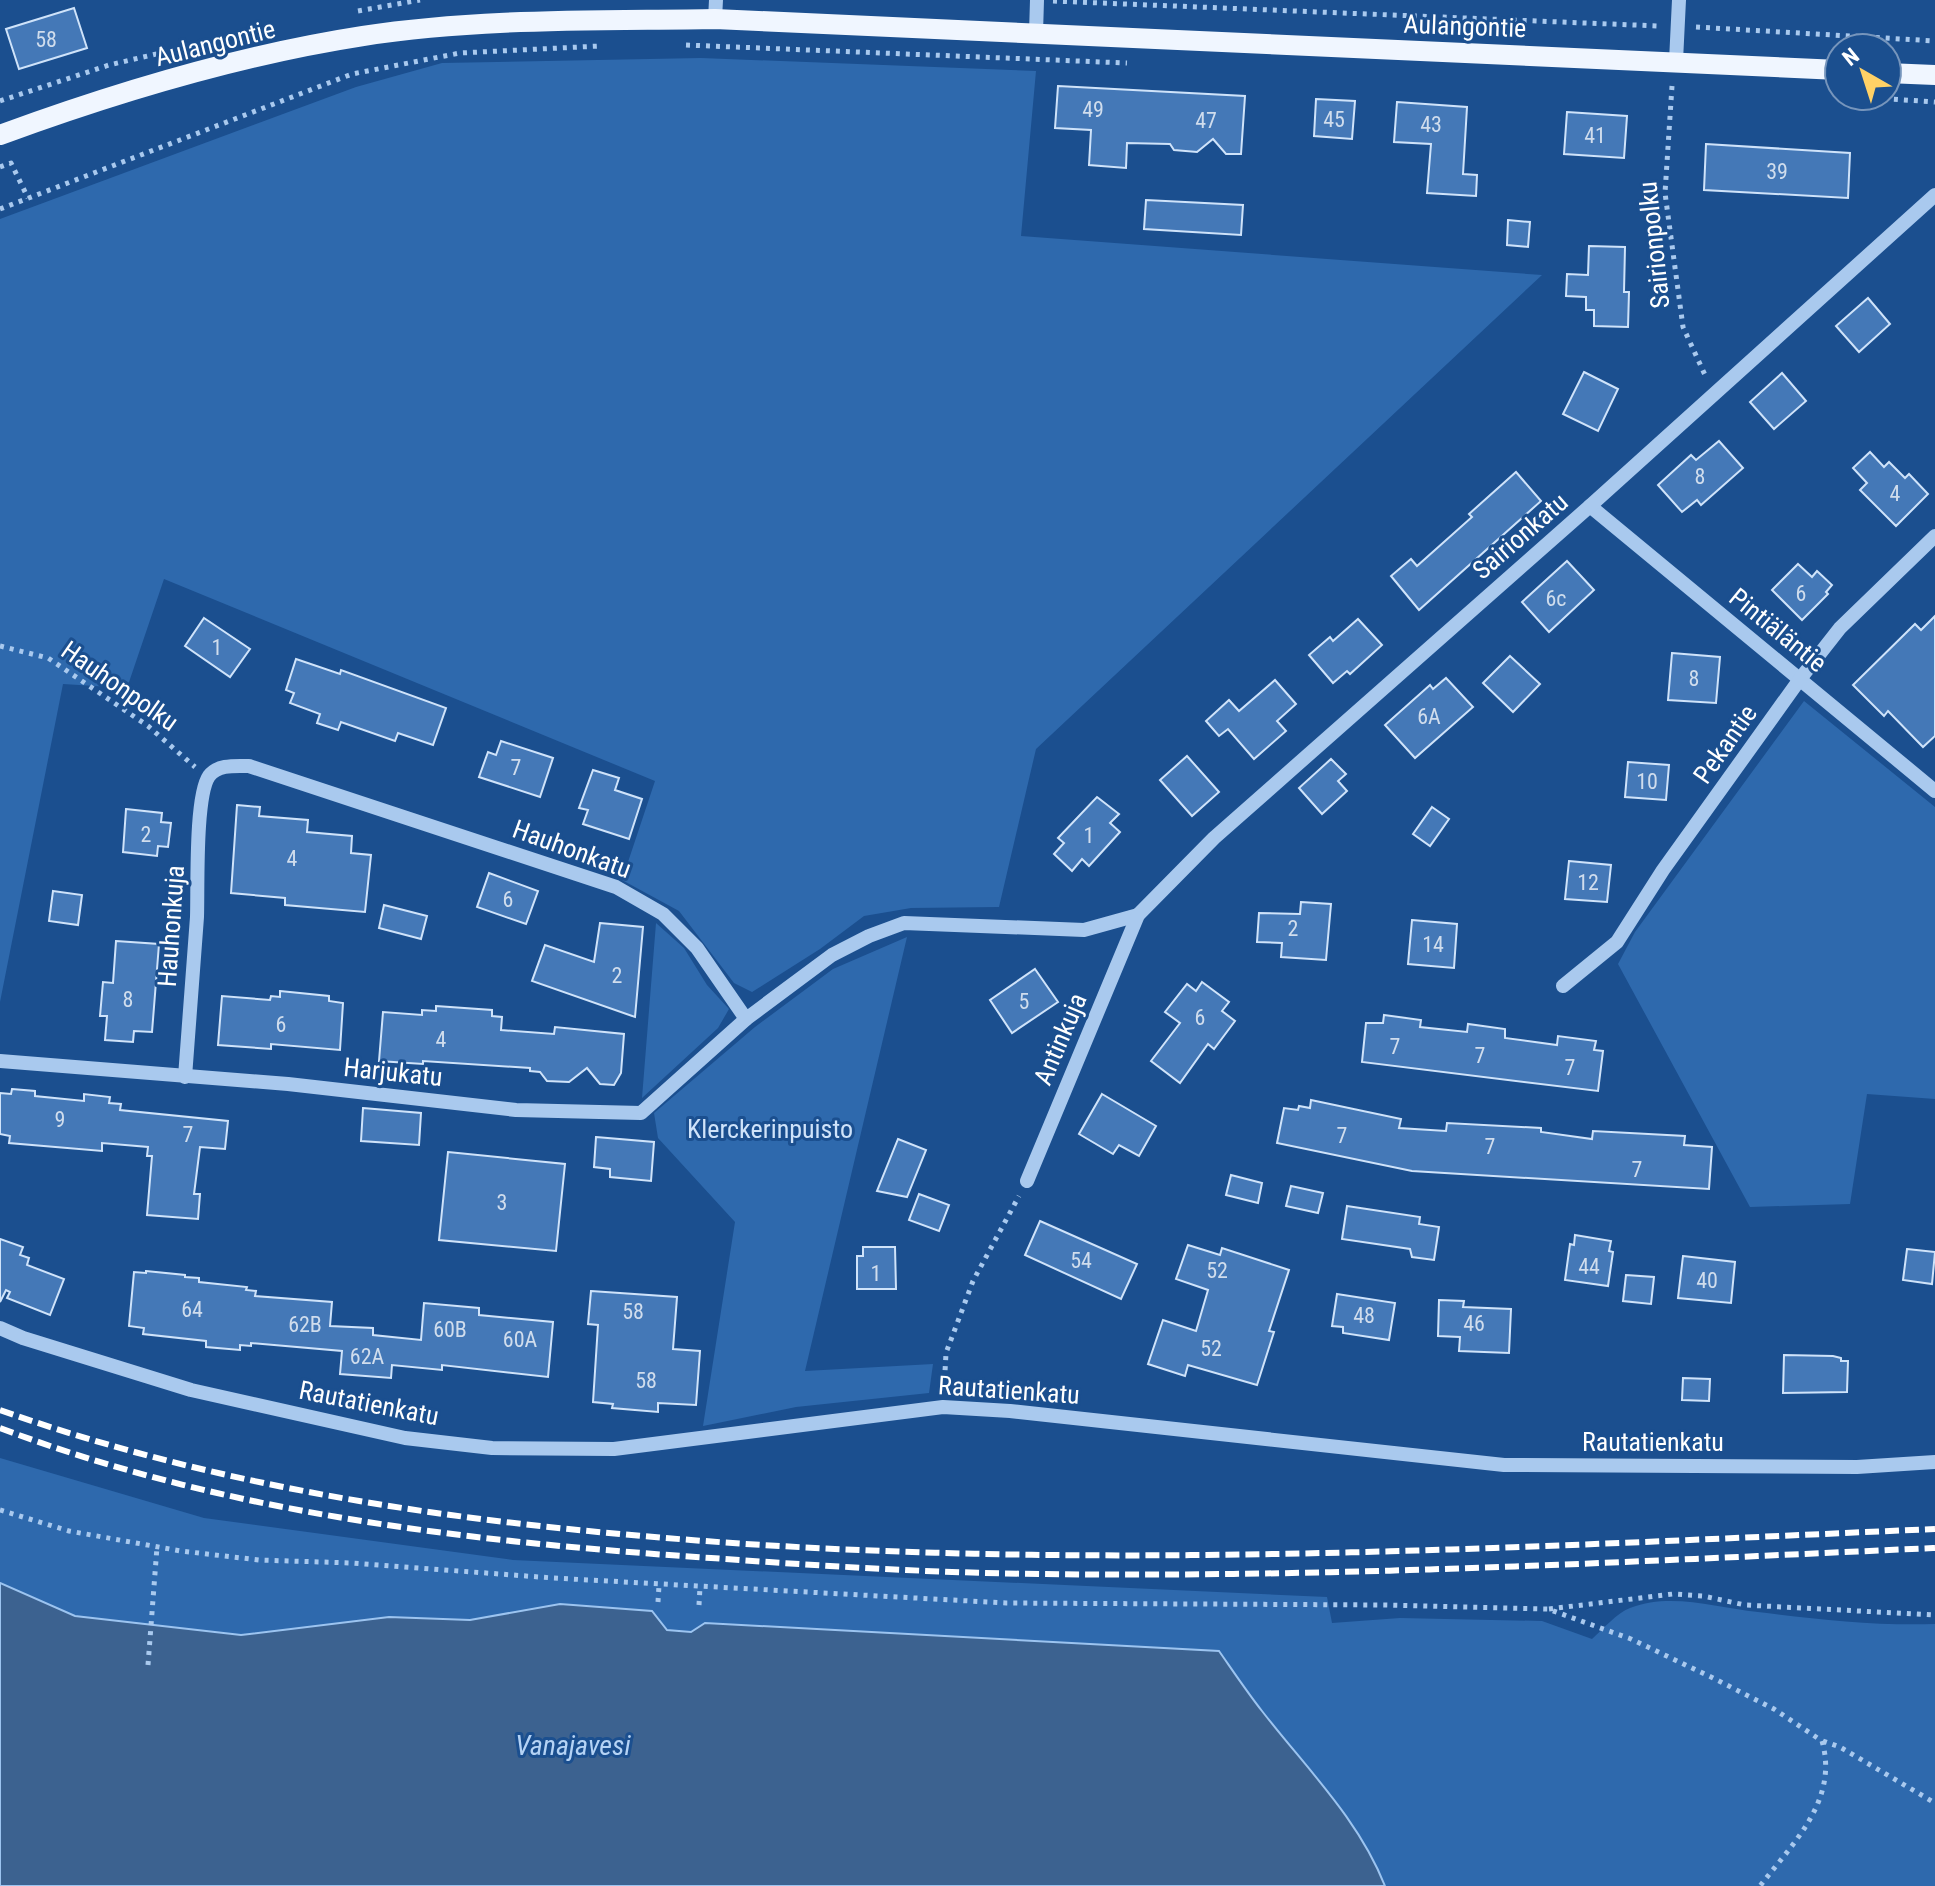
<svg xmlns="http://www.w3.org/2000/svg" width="1935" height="1886" viewBox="0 0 1935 1886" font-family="'Roboto Condensed',sans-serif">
<rect width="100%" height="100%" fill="#1b4f8f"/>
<g fill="#2e69ad">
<polygon points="701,58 1036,71 1021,236 1542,275 1036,749 999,907 911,908 864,916 820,949 752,992 734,983 679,911 622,880 655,781 164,579 127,688 63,684 0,1002 0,219 356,87 442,63"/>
<polygon points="1804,701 1935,807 1935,1099 1867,1094 1850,1204 1750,1207 1618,964 1635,932"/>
<polygon points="656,923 684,948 707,985 729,1009 718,1028 642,1098"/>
<polygon points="907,937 805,1371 933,1364 929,1393 796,1407 703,1426 735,1222 658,1138 654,1113 755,1027 833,969"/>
<path d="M 0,1458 L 204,1518 L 513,1560 L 1327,1597 L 1332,1623 L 1400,1618 L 1542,1621 L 1592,1639 C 1603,1629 1617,1613 1630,1608 C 1672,1592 1716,1608 1758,1612 C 1816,1619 1876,1626 1935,1624 L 1935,1886 L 1385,1886 C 1358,1818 1306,1768 1262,1711 C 1247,1692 1233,1671 1219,1651 L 705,1623 L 691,1632 L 667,1630 L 560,1604 L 470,1620 L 389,1617 L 241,1635 L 75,1616 L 0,1583 Z"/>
</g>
<path fill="#3c6290" stroke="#9cc4f0" stroke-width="2" d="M 0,1583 L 75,1616 L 241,1635 L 389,1617 L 470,1620 L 560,1604 L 652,1611 L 667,1630 L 691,1632 L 705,1623 L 1219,1651 C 1233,1671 1247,1692 1262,1711 C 1306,1768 1358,1818 1385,1886 L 0,1886 Z"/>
<g fill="#4478b7" stroke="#cfe3fa" stroke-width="2">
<polygon points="74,8 87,48 19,69 6,29"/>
<polygon points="1058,86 1245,96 1241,154 1226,154 1213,139 1197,152 1174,150 1170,144 1127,143 1126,168 1089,165 1091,130 1055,128"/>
<polygon points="1316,99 1355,101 1352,139 1314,136"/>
<polygon points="1397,102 1467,107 1463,174 1477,175 1476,196 1427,193 1431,144 1394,142"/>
<polygon points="1567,112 1627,116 1624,158 1564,154"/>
<polygon points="1706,144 1850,153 1848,198 1704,190"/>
<polygon points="1146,200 1243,205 1241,235 1144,229"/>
<polygon points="1508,220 1530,222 1528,247 1507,245"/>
<polygon points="1589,246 1625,247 1624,292 1629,292 1628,327 1594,326 1594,310 1586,310 1586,297 1566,296 1567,274 1588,275"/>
<polygon points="1868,298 1890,324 1859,352 1836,326"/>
<polygon points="1584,372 1618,389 1598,431 1563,414"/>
<polygon points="1782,373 1806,401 1774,429 1750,402"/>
<polygon points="1719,441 1743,468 1701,505 1697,500 1682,512 1658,485 1691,455 1696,460"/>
<polygon points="1870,452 1884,467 1889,462 1905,478 1909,474 1928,494 1896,526 1860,490 1867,483 1853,468"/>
<polygon points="1516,472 1541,501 1419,610 1391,576 1411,559 1417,566 1472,517 1469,514"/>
<polygon points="1567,561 1594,590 1549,632 1522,602"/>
<polygon points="1798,564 1812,577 1817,571 1832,585 1826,592 1828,594 1802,620 1772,590"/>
<polygon points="1935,616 1935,736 1923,747 1888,711 1884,716 1853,685 1915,624 1921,630"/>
<polygon points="204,618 250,649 230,677 185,646"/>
<polygon points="1358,619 1382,645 1350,674 1347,671 1333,683 1309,655 1330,637 1333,641"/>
<polygon points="1672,653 1720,657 1716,703 1668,700"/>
<polygon points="1510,656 1540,684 1513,712 1483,683"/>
<polygon points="296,659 340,674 341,670 446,708 433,745 398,733 395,741 341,722 338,730 317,723 320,714 290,703 294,693 286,690"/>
<polygon points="1446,678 1473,707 1415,758 1385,725 1430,685 1433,689"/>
<polygon points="1275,680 1296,704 1277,721 1286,731 1254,759 1228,729 1219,736 1206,721 1229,700 1239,711"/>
<polygon points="501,741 553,758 540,797 479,777 488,752 496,755"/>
<polygon points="1187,756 1219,792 1192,816 1160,780"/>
<polygon points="1331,759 1346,774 1338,781 1347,791 1322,814 1299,788"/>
<polygon points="1628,762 1669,765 1666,800 1625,797"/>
<polygon points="593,770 619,778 615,790 642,799 629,839 583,824 588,810 579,808"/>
<polygon points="1097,797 1119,814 1110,823 1120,832 1089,866 1082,859 1072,871 1054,854 1064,843 1058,838"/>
<polygon points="237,805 260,807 259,816 308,820 307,832 352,836 351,853 371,855 365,912 285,905 285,898 231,893"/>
<polygon points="1432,807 1449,819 1430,846 1413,834"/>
<polygon points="126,809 162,813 161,822 171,823 168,847 158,846 157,856 123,852"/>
<polygon points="1569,861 1611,865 1607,902 1565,899"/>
<polygon points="489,873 538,891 526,924 477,907"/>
<polygon points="53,891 82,895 78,925 49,921"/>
<polygon points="1301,902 1331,904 1326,960 1281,957 1282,943 1257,942 1259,913 1300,914"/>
<polygon points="384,905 427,916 421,939 379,928"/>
<polygon points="1412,920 1457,924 1454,968 1408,964"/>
<polygon points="600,923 643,927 635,1017 532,981 545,945 594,962"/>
<polygon points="116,941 159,944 152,1032 134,1031 133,1042 105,1040 107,1016 100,1016 103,982 113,983"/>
<polygon points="1035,969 1058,1002 1012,1033 990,1000"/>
<polygon points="1202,982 1229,1002 1222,1011 1235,1021 1214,1049 1208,1044 1180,1083 1151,1061 1180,1023 1165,1012 1187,984 1196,991"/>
<polygon points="280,991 329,996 329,1001 343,1003 340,1050 271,1044 271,1049 218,1045 222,996 270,1000 271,996 280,997"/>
<polygon points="436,1006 492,1010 492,1016 502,1017 501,1030 554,1034 555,1027 624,1034 621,1073 614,1085 600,1084 587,1068 569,1082 547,1081 540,1072 530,1071 530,1068 423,1061 423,1064 379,1061 383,1012 422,1015 422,1010 436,1011"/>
<polygon points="1384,1015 1421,1020 1420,1027 1467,1032 1468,1024 1505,1029 1505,1038 1557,1045 1558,1036 1596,1041 1594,1050 1603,1051 1598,1091 1362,1062 1366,1023 1383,1023"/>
<polygon points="12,1089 35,1091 35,1096 84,1101 84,1094 110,1097 109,1103 121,1104 120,1110 228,1121 225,1149 200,1147 194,1194 200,1194 198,1219 147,1215 152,1156 147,1156 148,1147 102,1143 102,1151 9,1143 10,1136 0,1134 0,1093 11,1094"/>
<polygon points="1102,1094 1156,1126 1139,1156 1119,1145 1113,1154 1079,1134"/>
<polygon points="1311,1100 1401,1119 1399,1128 1446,1131 1447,1123 1541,1128 1541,1132 1592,1139 1593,1131 1685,1136 1684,1145 1712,1147 1709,1189 1412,1171 1277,1143 1284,1108 1298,1110 1299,1106 1310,1108"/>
<polygon points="363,1108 421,1113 419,1145 361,1141"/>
<polygon points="596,1137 654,1142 651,1181 610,1177 610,1169 594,1167"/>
<polygon points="898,1139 926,1150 907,1197 877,1191"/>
<polygon points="448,1152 565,1164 556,1251 439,1240"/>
<polygon points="1231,1175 1262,1183 1258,1203 1226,1195"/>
<polygon points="1291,1186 1323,1193 1318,1213 1286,1206"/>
<polygon points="919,1194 949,1205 939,1231 909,1220"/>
<polygon points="1347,1206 1420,1217 1419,1224 1439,1227 1434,1260 1412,1257 1410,1249 1342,1239"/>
<polygon points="1040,1221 1137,1264 1121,1299 1025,1255"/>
<polygon points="1575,1235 1611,1241 1609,1251 1613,1252 1608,1286 1565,1280 1570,1244 1574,1245"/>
<polygon points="0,1239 23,1247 20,1255 29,1258 27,1265 64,1279 50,1315 7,1298 10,1292 6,1290 0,1302"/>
<polygon points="1188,1245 1220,1255 1222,1248 1289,1270 1269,1331 1274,1332 1257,1385 1188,1365 1185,1376 1148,1364 1163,1320 1196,1331 1208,1290 1176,1279"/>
<polygon points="863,1247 895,1247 896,1289 857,1289 857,1256 863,1256"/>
<polygon points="1907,1249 1935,1252 1932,1284 1903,1280"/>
<polygon points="1683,1256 1735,1262 1731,1303 1678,1298"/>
<polygon points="146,1271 185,1275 185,1277 199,1278 199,1282 247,1287 246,1290 256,1291 255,1296 332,1302 330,1326 373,1328 373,1335 421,1340 424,1303 479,1308 479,1315 553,1322 548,1377 442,1365 442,1370 392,1365 391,1378 340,1374 342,1351 251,1343 251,1346 240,1345 240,1350 206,1347 206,1341 143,1334 144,1328 129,1326 134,1272 146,1273"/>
<polygon points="1626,1275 1654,1277 1651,1304 1623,1301"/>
<polygon points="591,1291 677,1297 673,1349 700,1351 696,1405 658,1403 658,1412 612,1408 613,1404 593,1402 598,1325 588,1324"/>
<polygon points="1337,1294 1395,1303 1389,1340 1343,1333 1343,1327 1332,1326"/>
<polygon points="1439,1300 1464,1301 1463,1307 1511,1309 1509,1353 1459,1351 1460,1337 1438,1336"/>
<polygon points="1784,1355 1833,1356 1841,1358 1841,1361 1848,1361 1847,1392 1783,1393"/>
<polygon points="1683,1378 1710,1379 1709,1401 1682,1400"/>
</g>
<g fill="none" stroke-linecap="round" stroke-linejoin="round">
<g stroke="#a9c9ee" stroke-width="5" stroke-dasharray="4 6" stroke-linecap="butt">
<polyline points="1053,1 1658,26"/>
<polyline points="358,11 420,0"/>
<polyline points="1696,27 1935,41"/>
<polyline points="686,45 1127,63"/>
<polyline points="1672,86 1665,193 1683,327 1705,375"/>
<polyline points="1844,96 1935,102"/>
<polyline points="0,101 109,65 234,36"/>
<polyline points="0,167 11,163 28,198"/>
<polyline points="0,209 352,74 460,53 600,46"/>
<polyline points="0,646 48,658 148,726 195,767"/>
<polyline points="944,1390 946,1353 973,1281 1019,1196"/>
<path d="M 0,1510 L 69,1531 L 181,1551 L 259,1560 L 352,1563 L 553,1578 L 1006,1603 L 1386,1605 L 1548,1609 L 1631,1639 L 1713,1678 L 1774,1709 L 1822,1741 C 1839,1800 1793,1843 1760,1886"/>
<polyline points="658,1602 659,1585"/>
<polyline points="699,1605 700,1587"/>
<polyline points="1549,1609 1673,1594 1703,1596 1745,1605 1935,1615"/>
<polyline points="148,1665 157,1547"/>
<polyline points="1823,1741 1840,1747 1935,1803"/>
</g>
<g stroke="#a9c9ee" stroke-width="14">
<polyline points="715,19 716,0"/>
<polyline points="1036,33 1037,0"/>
<polyline points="1676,61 1679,0"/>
<polyline points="1590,506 1935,791"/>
<polyline points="1563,986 1617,942 1663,870 1800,679 1840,628 1935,536"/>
<polyline points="0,1061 288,1084 516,1110 641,1113 746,1019"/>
<path d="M 185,1077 C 189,1023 193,970 197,917 C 198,888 195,796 209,776 C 218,764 236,766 249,766 L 616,887 L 663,914 L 697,948 L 746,1019 L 832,955 L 869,936 L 904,923 L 1084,930 L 1138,915"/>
<polyline points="1027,1181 1138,915 1214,838 1590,506 1935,195"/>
<polyline points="0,1328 23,1338 191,1390 405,1438 492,1448 614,1449 943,1407 1010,1411 1504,1465 1857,1467 1935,1462"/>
</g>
<g stroke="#f0f6ff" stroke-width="20">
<polyline points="1887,73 1935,75"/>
<path d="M 0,135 C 117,92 240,55 363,36 C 479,18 598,21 715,19 L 1839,70"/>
</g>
<g stroke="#fff" stroke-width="6" stroke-dasharray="14 6" stroke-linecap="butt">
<path d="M 0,1410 C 223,1489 456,1522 691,1540 C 1105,1572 1521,1547 1935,1529"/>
<path d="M 0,1428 C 227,1514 471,1542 711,1558 C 822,1566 932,1573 1044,1574 C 1341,1578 1638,1561 1935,1548"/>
</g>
</g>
<g text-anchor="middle" stroke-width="6" stroke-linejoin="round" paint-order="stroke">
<g font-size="22" fill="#d0dded">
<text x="46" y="47">58</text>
<text x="1093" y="117">49</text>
<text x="1334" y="127">45</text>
<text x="1206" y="128">47</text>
<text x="1431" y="132">43</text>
<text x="1595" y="143">41</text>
<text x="1777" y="179">39</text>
<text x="1700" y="484">8</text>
<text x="1895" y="501">4</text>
<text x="1801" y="601">6</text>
<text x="1556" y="606">6c</text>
<text x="217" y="655">1</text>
<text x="1694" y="686">8</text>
<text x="1429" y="724">6A</text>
<text x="516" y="775">7</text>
<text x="1647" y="789">10</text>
<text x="146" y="842">2</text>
<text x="1089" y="843">1</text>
<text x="292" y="866">4</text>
<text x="1588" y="890">12</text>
<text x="508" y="907">6</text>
<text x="1293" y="936">2</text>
<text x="1433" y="952">14</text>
<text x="617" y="983">2</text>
<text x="128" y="1007">8</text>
<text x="1024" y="1009">5</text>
<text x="1200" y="1025">6</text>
<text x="281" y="1032">6</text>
<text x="441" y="1047">4</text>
<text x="1395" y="1054">7</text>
<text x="1480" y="1063">7</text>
<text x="1570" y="1075">7</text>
<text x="60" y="1127">9</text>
<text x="188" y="1142">7</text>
<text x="1342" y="1143">7</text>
<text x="1490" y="1154">7</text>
<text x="1637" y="1177">7</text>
<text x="502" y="1210">3</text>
<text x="1081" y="1268">54</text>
<text x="1589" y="1274">44</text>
<text x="1217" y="1278">52</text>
<text x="876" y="1281">1</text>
<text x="1707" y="1288">40</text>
<text x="192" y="1317">64</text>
<text x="633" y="1319">58</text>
<text x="1364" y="1323">48</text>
<text x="1474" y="1331">46</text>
<text x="305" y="1332">62B</text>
<text x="450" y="1337">60B</text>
<text x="520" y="1347">60A</text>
<text x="1211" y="1356">52</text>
<text x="367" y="1364">62A</text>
<text x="646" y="1388">58</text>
</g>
<g font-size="26" fill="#fff" stroke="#1b4f8f">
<text transform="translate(1465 26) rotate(2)" y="9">Aulangontie</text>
<text transform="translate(215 43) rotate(-14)" y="9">Aulangontie</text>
<text transform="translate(1654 245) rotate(-96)" y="9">Sairionpolku</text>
<text transform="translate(1520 536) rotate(-41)" y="9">Sairionkatu</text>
<text transform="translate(1778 630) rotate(39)" y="9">Pintiäläntie</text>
<text transform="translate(120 686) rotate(35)" y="9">Hauhonpolku</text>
<text transform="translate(1725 744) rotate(-55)" y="9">Pekantie</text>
<text transform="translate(572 849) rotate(20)" y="9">Hauhonkatu</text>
<text transform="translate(171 926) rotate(-86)" y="9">Hauhonkuja</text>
<text transform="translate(1060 1039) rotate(-67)" y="9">Antinkuja</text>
<text transform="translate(393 1072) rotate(6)" y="9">Harjukatu</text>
<text transform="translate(1009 1390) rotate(4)" y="9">Rautatienkatu</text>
<text transform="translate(369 1403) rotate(11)" y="9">Rautatienkatu</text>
<text x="1653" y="1451">Rautatienkatu</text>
</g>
<g font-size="26" fill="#cfe3fa" stroke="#1b4f8f">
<text x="770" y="1138">Klerckerinpuisto</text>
</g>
<g font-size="28" font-style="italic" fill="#b5d3f5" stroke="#1b4f8f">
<text x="573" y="1755">Vanajavesi</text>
</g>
</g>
<g transform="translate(1863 72) rotate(321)"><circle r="38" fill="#1b4f8f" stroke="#7695bc" stroke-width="2"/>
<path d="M0-6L14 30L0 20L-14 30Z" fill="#ffd166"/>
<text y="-12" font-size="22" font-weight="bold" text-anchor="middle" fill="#ffffff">N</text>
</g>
</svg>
